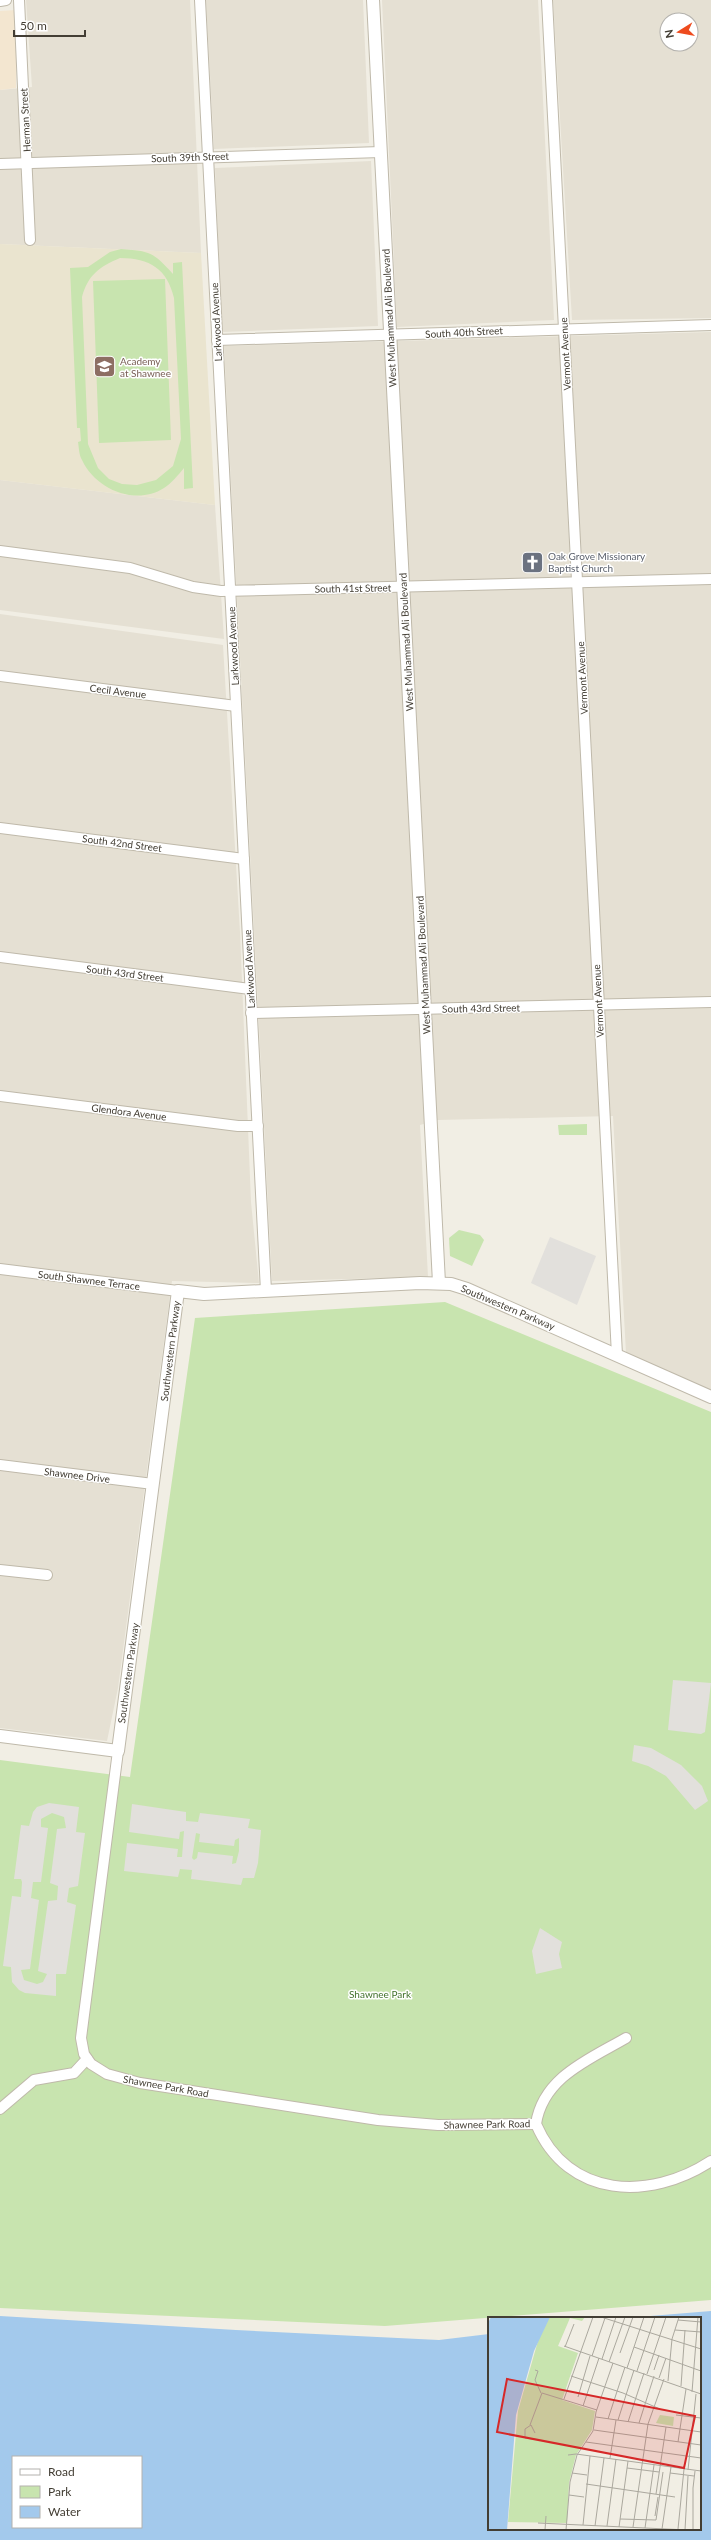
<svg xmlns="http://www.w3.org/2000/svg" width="711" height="2540" viewBox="0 0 711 2540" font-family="Lato,sans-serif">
<rect width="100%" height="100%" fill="#f1eee4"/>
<g fill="#e5e0d3" fill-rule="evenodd">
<polygon points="26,0 190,0 201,253 0,244 0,90 32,87"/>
<polygon points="206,0 363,0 369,143 214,149"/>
<polygon points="382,0 538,0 554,320 397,327"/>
<path d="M 553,0 L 711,0 L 711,318 L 572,320 ZM 667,20 L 691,20 L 691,44 L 667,44 Z"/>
<polygon points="371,161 378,326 222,332 215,168"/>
<polygon points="711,332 711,1392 626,1353 613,1116 438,1120 420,1125 428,1277 272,1281 224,346"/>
<polygon points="0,480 215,505 224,639 0,610"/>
<polygon points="0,614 223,645 240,932 251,1202 259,1283 172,1281 118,1688 107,1741 0,1728"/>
</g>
<polygon fill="#f3e6d0" points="16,10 16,88 0,90 0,11"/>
<polygon fill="#eae4cf" points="0,244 201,253 215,505 0,480"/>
<g fill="#c8e4af" fill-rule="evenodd">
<path d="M 121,249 C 150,251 153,252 173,274 L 173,263 L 182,262 L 193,488 L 184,489 L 184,468 C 178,475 172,483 164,488 C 136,506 96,490 82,460 C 79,455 79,448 78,442 L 81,441 L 80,428 L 77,428 L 70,268 L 88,267 L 110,252 ZM 120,258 C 150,258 167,269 174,298 L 181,439 L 173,466 L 156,480 L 137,485 L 122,484 L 109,479 L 98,468 L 88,444 L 82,297 C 88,275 99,267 120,258 Z"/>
<polygon points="165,279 171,440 99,443 93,281"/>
<polygon points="587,1124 587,1135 559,1135 558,1125"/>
<polygon points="459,1230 480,1235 484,1240 472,1266 450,1256 449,1238"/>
<polygon points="445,1302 711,1412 711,2300 385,2326 0,2308 0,1760 130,1777 195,1318"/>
</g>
<g fill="#e2e0dc" fill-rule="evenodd">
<polygon points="550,1237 596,1256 577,1305 531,1283"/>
<polygon points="673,1680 711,1683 705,1732 701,1734 668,1730"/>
<polygon points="634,1745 651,1748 681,1765 702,1786 708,1801 695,1810 666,1776 648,1766 632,1761"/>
<path d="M 49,1803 L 79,1807 L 76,1832 L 85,1833 L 78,1886 L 69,1888 L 67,1902 L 76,1905 L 66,1974 L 56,1974 L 56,1996 L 25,1993 L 19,1990 L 12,1982 L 11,1967 L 3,1966 L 12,1896 L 21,1897 L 22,1882 L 21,1879 L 14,1879 L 21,1825 L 29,1826 L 33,1812 L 37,1807 ZM 52,1813 L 64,1817 L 66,1828 L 57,1829 L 50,1883 L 58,1886 L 57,1900 L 48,1901 L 38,1971 L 47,1974 L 43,1982 L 37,1984 L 24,1980 L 21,1970 L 30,1969 L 39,1900 L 31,1898 L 33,1882 L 41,1882 L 48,1828 L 41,1827 L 41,1819 Z"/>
<path d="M 132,1804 L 186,1812 L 186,1821 L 198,1822 L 200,1813 L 250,1819 L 248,1828 L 261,1830 L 258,1863 L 254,1878 L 243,1878 L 241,1885 L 191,1879 L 192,1870 L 180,1869 L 178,1877 L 124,1871 L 127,1843 L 178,1849 L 177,1857 L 182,1857 L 184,1831 L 180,1832 L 179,1839 L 129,1832 ZM 196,1833 L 200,1834 L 199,1842 L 234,1846 L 235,1840 L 239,1838 L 239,1851 L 236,1863 L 232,1864 L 233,1856 L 198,1852 L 197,1858 L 194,1860 L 192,1858 Z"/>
<polygon points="540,1928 562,1942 559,1954 562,1968 536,1974 532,1951"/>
</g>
<path fill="#a3c9ec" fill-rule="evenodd" d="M 711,2311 L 711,2540 L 0,2540 L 0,2316 L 236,2330 L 439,2340 L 489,2334 L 489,2529 L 700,2529 L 700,2318 L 626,2318 ZM 13,2457 L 141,2457 L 141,2527 L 13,2527 Z"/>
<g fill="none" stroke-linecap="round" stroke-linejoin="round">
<defs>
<g id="minor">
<polyline points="19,0 30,240"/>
<polyline points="200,0 266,1291"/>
<polyline points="547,0 617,1355"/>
<polyline points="0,1 6,0"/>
<polyline points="0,164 381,152"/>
<polyline points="217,340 711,325"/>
<polyline points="0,551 130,568 193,587 221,591 711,579"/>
<polyline points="0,676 236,706"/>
<polyline points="0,828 244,859"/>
<polyline points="0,957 250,989"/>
<polyline points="251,1013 711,1002"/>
<polyline points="0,1096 238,1126 258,1126"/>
<polyline points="0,1269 178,1291"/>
<polyline points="0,1465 153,1484"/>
<polyline points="0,1570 47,1575"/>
<polyline points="118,1751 81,2038 84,2054 91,2064 107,2074 140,2083 378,2120 438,2125 536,2124"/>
<path d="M 626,2038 C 590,2059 543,2077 536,2124 C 568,2199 650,2201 711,2161"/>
<polyline points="0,2109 34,2080 74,2073 87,2059"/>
</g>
<g id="tertiary">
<polyline points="373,0 439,1283"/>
<polyline points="0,1736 118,1751 178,1291 204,1294 420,1283 451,1284 467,1289 711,1397"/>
</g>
</defs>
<use href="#minor" stroke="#bfb9aa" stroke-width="12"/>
<use href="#tertiary" stroke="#bfb9aa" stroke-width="14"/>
<use href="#minor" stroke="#fff" stroke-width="10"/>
<use href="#tertiary" stroke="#fff" stroke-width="12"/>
</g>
<defs>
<symbol id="school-square" viewBox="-11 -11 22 22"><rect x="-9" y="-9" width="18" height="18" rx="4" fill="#8d6e63" stroke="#fff"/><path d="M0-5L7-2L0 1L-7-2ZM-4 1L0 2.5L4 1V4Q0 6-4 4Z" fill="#fff"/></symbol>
<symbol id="church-square" viewBox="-11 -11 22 22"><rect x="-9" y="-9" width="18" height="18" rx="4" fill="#6b7280" stroke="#fff"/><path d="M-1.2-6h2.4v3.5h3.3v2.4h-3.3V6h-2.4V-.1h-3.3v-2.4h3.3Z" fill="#fff"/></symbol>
</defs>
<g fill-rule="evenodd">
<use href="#school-square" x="92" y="354" width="25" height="25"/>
<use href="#church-square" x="520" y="550" width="25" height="25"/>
</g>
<g text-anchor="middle" stroke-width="3" stroke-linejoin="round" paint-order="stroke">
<g font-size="10" fill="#433e34" stroke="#fff">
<text transform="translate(25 120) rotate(-93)" y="4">Herman Street</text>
<text transform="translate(190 157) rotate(-2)" y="4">South 39th Street</text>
<text transform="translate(389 318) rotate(-93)" y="4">West Muhammad Ali Boulevard</text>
<text transform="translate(216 322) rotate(-93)" y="4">Larkwood Avenue</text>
<text transform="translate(464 332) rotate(-3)" y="4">South 40th Street</text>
<text transform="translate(565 354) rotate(-93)" y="4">Vermont Avenue</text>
<text transform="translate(353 588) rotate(-1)" y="4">South 41st Street</text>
<text transform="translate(406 642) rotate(-93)" y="4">West Muhammad Ali Boulevard</text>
<text transform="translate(233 646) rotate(-93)" y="4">Larkwood Avenue</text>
<text transform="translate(582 678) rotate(-93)" y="4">Vermont Avenue</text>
<text transform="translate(118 691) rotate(7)" y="4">Cecil Avenue</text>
<text transform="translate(122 843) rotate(7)" y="4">South 42nd Street</text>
<text transform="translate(423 965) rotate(-93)" y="4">West Muhammad Ali Boulevard</text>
<text transform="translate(249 969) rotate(-93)" y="4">Larkwood Avenue</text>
<text transform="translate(125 973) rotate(7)" y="4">South 43rd Street</text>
<text transform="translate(598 1001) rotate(-93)" y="4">Vermont Avenue</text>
<text transform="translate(481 1008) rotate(-1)" y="4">South 43rd Street</text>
<text transform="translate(129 1112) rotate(7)" y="4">Glendora Avenue</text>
<text transform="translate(89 1280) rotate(7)" y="4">South Shawnee Terrace</text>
<text transform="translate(508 1307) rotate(23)" y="4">Southwestern Parkway</text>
<text transform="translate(170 1351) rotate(-83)" y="4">Southwestern Parkway</text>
<text transform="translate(77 1475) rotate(7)" y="4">Shawnee Drive</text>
<text transform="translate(128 1673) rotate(-82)" y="4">Southwestern Parkway</text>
<text transform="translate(166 2086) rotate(10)" y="4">Shawnee Park Road</text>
<text transform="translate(487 2124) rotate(-1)" y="4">Shawnee Park Road</text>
</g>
<g font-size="10" fill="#785e54" stroke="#fff" text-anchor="start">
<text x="120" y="365">Academy<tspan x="120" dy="12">at Shawnee</tspan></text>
</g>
<g font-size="10" fill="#5b616d" stroke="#fff" text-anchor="start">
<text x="548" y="560">Oak Grove Missionary<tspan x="548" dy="12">Baptist Church</tspan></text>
</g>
<g font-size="10" fill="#41712b" stroke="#fff">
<text x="380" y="1998">Shawnee Park</text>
</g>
</g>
<g transform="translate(488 2317)">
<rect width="213" height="213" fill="#f1eee4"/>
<path d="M 61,0 L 97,0 L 94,4 L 82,1 L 70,29 L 90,36 L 74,83 L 107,94 L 104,113 L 88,138 L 81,166 L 79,206 L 20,205 L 30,94 L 52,17 ZM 172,98 L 186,100 L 185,109 L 168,106 Z" fill="#c8e4af"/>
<path d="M 3,0 L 62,0 L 46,34 L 28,98 L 19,213 L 0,213 L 0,6 Z" fill="#a3c9ec"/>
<path fill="none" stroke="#aba89e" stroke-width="1" d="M 113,0 L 213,32M 190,3 L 213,5M 187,13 L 213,15M 76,29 L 213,77M 77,30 L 86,7M 146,30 L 213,54M 132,36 L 145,0M 104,39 L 117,1M 114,42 L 128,0M 121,45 L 137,0M 139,51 L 156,0M 47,53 L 50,54 L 47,63 L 53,76M 166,53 L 171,38M 149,54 L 167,0M 159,57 L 178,0M 83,59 L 135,76 L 172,92M 171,61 L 178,41M 180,64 L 184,22 L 191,0M 193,69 L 197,13M 204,75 L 210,0M 90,80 L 102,39M 76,82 L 105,0M 95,89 L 111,41M 188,98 L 213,101M 108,100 L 213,115M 120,102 L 137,50M 130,103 L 146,53M 140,105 L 156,56M 151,106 L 166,59M 42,108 L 54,76 L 109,93M 106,113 L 213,128M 44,122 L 37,121 L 37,112 L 43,108 L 47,116M 98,125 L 213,141M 190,125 L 198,72M 80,138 L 88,137 L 213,154M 122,141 L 128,103M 139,151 L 171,155M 200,153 L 208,77M 84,156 L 99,158M 182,156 L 206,159M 98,167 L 187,180M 168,177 L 178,110M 81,178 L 96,180M 167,199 L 170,180M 132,202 L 168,203 L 175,155M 50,206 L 200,213M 95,208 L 102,139M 107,209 L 116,141M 119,209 L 128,142M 131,210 L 140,144M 145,210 L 160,107 L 176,62M 157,211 L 166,148M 174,212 L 183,150M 190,212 L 196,152M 57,213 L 58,199M 78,213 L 82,165 L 89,138 L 105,114 L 108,95 L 125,46M 197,213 L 200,159M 205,213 L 205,171 L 207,154"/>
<path fill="#d62828" fill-opacity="0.15" stroke="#d62828" stroke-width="2" d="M 19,62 L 207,99 L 196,151 L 9,115 Z"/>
<rect width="213" height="213" fill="none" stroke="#433e34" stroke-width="2"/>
</g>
<rect x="12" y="2456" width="130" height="72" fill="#ffffff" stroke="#b4b2ae"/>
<rect x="20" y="2469" width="20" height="6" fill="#ffffff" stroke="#b4b2ae"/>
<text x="48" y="2476" font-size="12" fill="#433e34">Road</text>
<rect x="20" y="2486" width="20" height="12" fill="#c8e4af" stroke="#b4b2ae"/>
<text x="48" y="2496" font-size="12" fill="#433e34">Park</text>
<rect x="20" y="2506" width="20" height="12" fill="#a3c9ec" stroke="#b4b2ae"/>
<text x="48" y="2516" font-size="12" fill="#433e34">Water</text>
<g transform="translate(679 32) rotate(259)"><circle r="19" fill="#ffffff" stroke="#b4b2ae"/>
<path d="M0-3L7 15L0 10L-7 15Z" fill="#ee4b1e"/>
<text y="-6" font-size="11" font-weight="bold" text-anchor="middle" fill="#433e34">N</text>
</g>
<path d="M14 30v6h71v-6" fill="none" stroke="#433e34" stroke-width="2"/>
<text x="20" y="30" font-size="12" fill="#433e34" stroke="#ffffff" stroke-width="3" paint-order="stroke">50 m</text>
</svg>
